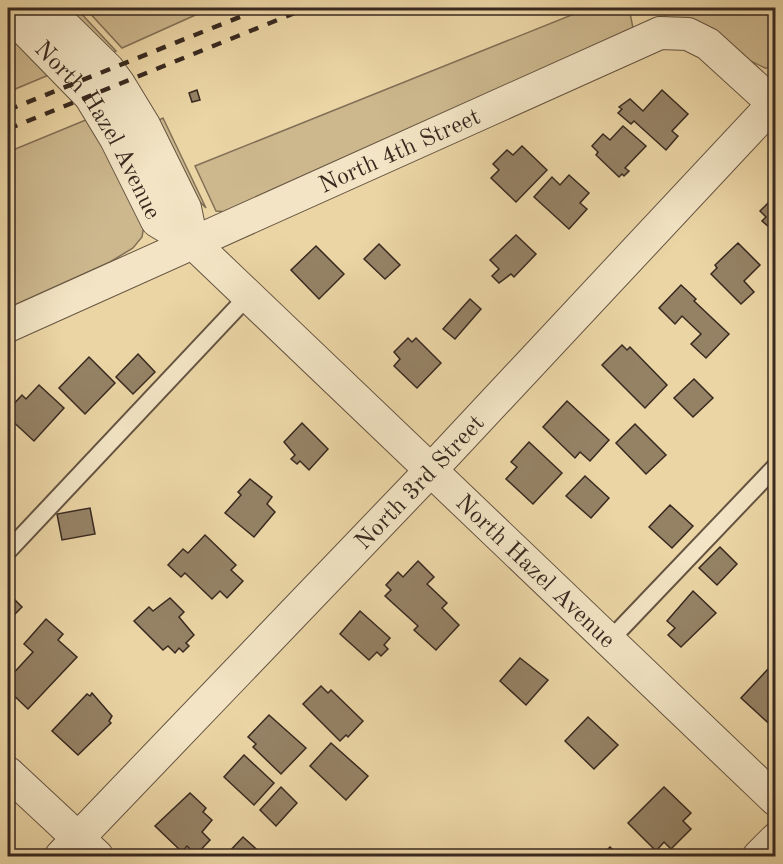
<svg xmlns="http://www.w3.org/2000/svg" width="783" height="864" viewBox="0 0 783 864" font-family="'Old Standard TT',serif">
<rect width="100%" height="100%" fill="#ebd5a5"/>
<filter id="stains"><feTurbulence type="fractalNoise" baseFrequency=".00333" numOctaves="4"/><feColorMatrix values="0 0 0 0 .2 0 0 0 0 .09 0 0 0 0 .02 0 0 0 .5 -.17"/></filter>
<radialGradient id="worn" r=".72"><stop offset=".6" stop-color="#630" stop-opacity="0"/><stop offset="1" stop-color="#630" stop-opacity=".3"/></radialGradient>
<g fill="#cdb88e" stroke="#827057" stroke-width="1.5">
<polygon points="68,8 76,8 116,51 109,54"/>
<polygon points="85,8 211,8 122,48"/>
<polygon points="589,8 629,8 633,28 227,212 216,211 195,166"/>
<polygon points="659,8 775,8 775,68 765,68 668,21"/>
<polygon points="8,27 56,72 8,92"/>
<polygon points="93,117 145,220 142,237 133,248 110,262 8,308 8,152"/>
<polygon points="163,118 206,208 196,198 157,121"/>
</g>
<g fill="#958265" stroke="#382920" stroke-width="1.5">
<polygon points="197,90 200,100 192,102 189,93"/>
<polygon points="662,90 688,114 672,131 678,136 666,150 634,121 631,124 618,113 622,109 619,107 630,99 643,111"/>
<polygon points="623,126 646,146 625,168 629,171 624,176 622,174 619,177 596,155 598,152 592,146 603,134 610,140"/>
<polygon points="522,146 547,170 516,202 491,178 499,170 493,164 507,150 513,155"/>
<polygon points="569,175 589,193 580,203 587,209 569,229 534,197 552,177 560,185"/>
<polygon points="772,199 776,203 776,233 762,221 766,217 760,211"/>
<polygon points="516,235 536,254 514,277 511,274 499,283 492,276 499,269 490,260"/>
<polygon points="738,243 760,265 744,281 754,292 741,304 711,274 717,268 715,265"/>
<polygon points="379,244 400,265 385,279 364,259"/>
<polygon points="316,246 344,274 319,299 291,270"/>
<polygon points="681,285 696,299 694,301 729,334 706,358 691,344 701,334 682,316 675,324 659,308"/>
<polygon points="470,299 481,309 455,339 443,329"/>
<polygon points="408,338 412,342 416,338 441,363 417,388 394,366 400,359 394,352"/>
<polygon points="622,345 627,350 630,347 667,385 645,408 602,365"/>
<polygon points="138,354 155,372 133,394 116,377"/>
<polygon points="89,357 115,383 85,414 59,388"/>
<polygon points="694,379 713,398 693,417 674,398"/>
<polygon points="39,385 64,408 34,441 9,418 14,412 10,408 22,395 26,399"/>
<polygon points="567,401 609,440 590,461 580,452 575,458 543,427"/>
<polygon points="302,423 328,449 309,470 300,461 297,464 291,459 295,455 284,442"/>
<polygon points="635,424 666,455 646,474 616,443"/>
<polygon points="8,434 14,440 8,446"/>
<polygon points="529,442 562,473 533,504 506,479 517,467 511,462"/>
<polygon points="8,455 13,461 8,467"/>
<polygon points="585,476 609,498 591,518 566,496"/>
<polygon points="250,479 272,497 267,504 275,512 254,537 225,513 241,495 238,492"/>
<polygon points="670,505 693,526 672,548 649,527"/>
<polygon points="90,508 95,534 62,540 57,514"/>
<polygon points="205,535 236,565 231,570 243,581 227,598 220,591 212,599 185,573 181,577 168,565 183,549 188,553"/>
<polygon points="720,547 737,564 717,585 699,568"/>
<polygon points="418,561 434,577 427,584 447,603 442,608 459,625 436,650 414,630 418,626 385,596 391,590 386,585 398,572 403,577"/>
<polygon points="693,591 716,613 681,647 668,635 675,628 667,621"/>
<polygon points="8,593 22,607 8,621"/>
<polygon points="170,598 184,612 179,617 194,635 186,643 189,646 183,652 179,648 175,653 168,646 163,650 134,621 149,607 153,611"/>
<polygon points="360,611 390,638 384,645 388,649 381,656 377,652 369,660 340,634"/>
<polygon points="46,619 63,634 58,640 77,657 28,709 8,690 8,679 33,652 24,644"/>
<polygon points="520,658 548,680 526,705 500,681"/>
<polygon points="768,669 776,676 776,730 741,698"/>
<polygon points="321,686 328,693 331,690 363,721 348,737 346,735 340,741 303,704"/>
<polygon points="92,693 112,716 109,721 111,723 78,755 52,731 87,694 90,696"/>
<polygon points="269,715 306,748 281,774 253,747 256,744 248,737"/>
<polygon points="588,717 618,745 594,769 565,741"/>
<polygon points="331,743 368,776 346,800 310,766"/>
<polygon points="244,755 274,783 254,805 224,777"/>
<polygon points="281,787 297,803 276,826 260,810"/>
<polygon points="664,787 691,813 683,821 691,829 671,849 664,842 656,851 628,823"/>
<polygon points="190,793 206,808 203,812 212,820 202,832 210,840 196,855 187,846 182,852 155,826"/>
<polygon points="243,837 264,856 225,856"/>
<polygon points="610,847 619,856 601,856"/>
</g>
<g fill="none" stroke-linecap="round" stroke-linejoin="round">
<defs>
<g id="lane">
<polyline points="8,551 247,297"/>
<polyline points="609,641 776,466"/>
</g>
<g id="street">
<polyline points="46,8 108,69 119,84 144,125 185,208 192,242"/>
<path id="s1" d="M 8,12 L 90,96 L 116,139 L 157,221 L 192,242 L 776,800"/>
<path id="s2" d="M 8,326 L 660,33 L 688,34 L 708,44 L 776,106"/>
<polyline points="8,773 97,856"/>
<path id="s3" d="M 61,856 L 430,471 L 776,101"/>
<polyline points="759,856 776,839"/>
</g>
</defs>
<use href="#lane" stroke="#655441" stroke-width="20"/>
<use href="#street" stroke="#655441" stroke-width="34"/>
<use href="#lane" stroke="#f2e4c4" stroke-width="16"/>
<use href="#street" stroke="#f2e4c4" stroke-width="32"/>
<g stroke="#382920" stroke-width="4.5" stroke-dasharray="10 10" stroke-linecap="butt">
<polyline points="8,110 262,8"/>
<polyline points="8,129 307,8"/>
</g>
</g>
<g text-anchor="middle" stroke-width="4.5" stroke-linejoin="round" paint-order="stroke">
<g font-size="24" fill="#382920" stroke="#f2e4c4">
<text dy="8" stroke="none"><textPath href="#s1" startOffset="150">North Hazel Avenue</textPath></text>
<text dy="8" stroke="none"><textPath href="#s2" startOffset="429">North 4th Street</textPath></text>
<text dy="8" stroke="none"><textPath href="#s3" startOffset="518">North 3rd Street</textPath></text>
<text dy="8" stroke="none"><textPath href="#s1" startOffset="776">North Hazel Avenue</textPath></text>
</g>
</g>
<rect width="783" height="864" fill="none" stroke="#ebd5a5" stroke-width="30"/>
<rect x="9" y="9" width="765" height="846" fill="none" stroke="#382920" stroke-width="3"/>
<rect x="15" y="15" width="753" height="834" fill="none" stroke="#382920" stroke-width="1.5"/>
<rect width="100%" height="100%" filter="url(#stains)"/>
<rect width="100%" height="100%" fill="url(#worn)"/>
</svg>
